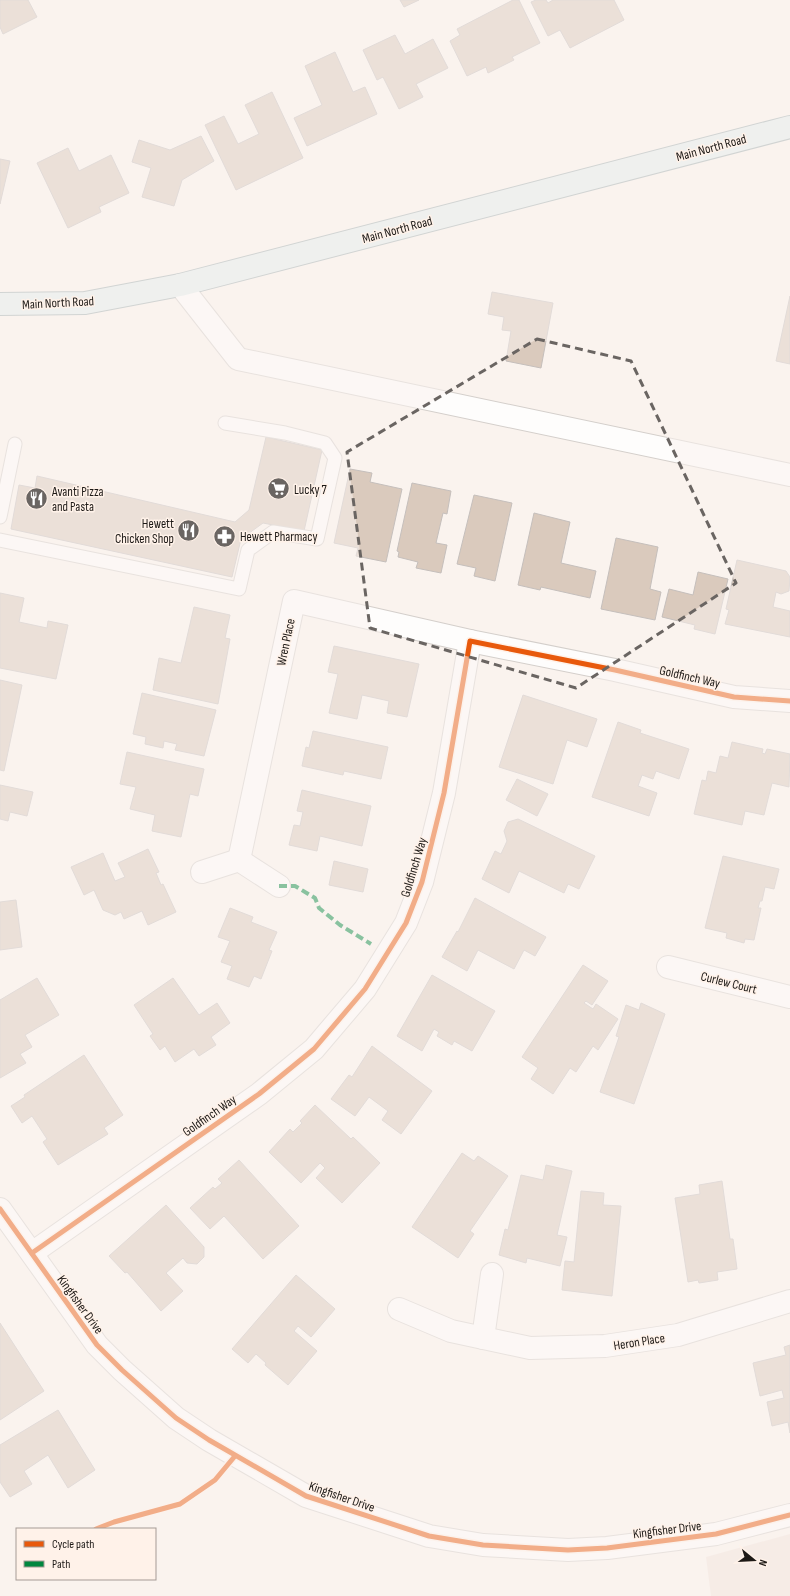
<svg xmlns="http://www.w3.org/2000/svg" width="790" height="1596" viewBox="0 0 790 1596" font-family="'Sofia Sans Condensed',sans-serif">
<rect width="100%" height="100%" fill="#faf3ee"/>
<polygon fill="#f2e5dc" points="790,1534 790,1596 711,1596 706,1557"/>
<g fill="#dacabd" stroke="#c5bfbc">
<polygon points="0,0 28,0 37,17 3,34 0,27"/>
<polygon points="400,0 419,0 404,7"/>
<polygon points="513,0 519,0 540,43 512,57 514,60 488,73 486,67 467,76 450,41 460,35 457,29"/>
<polygon points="536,0 546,0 548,3 553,0 614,0 624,20 570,48 560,30 548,36 531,2"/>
<polygon points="395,35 405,54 433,39 448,68 416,84 423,97 399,109 383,77 377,80 363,50"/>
<polygon points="335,52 353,92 365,87 377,114 307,146 294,118 322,105 305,66"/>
<polygon points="272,92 303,158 236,190 205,125 224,116 238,144 259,134 245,105"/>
<polygon points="201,136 214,161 182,180 174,206 142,197 151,168 132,162 139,140 170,150"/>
<polygon points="68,148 79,171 111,155 129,193 99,207 101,212 68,228 37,163"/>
<polygon points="0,159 10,161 0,204"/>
<polygon points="492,292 553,303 541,368 506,361 511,331 502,330 504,317 488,314"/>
<polygon points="790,296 790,364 776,361"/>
<polygon points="266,437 322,450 304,531 263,523 241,539 232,577 11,529 19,485 35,488 37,476 235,522 249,510"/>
<polygon points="350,469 372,473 370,482 402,489 386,562 356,556 358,548 334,543"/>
<polygon points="412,483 451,491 447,514 443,513 436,543 447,545 441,573 416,568 418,562 398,557 399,552 397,551"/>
<polygon points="474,495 512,503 495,581 474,576 476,568 457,564"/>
<polygon points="534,513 570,522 561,563 596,571 590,598 541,587 540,590 518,585"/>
<polygon points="616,538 658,547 650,589 661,592 655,620 601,609"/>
<polygon points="737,560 786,571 790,577 789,591 781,594 776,592 773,607 790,611 790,637 725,624 729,610 726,609"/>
<polygon points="698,572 728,579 715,634 694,629 695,625 662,617 669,589 693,595"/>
<polygon points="0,593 24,598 19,622 47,628 48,621 68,625 56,679 0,668"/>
<polygon points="194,607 230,615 225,638 230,639 218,704 153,690 159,658 181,663"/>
<polygon points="334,646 419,664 407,717 387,713 389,701 362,695 357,719 329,713 338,674 328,672"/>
<polygon points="0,680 22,685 4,771 0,770"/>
<polygon points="142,693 216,710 204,756 175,750 177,744 164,741 163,748 145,744 146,737 133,734"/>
<polygon points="523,695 597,719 587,747 567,740 553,784 499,767"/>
<polygon points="618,722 641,730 640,733 689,749 679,779 656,771 653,779 642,775 638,786 657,793 649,816 592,797"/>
<polygon points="313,731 388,747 381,779 344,771 343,775 302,766 306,747 309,748"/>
<polygon points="732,742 763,749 762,753 765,754 767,749 790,754 789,787 772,783 764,815 745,811 742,825 694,814 702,780 706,781 708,771 716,773 720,756 728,758"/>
<polygon points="127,752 204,769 198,796 190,794 181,837 152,831 155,815 130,809 136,787 120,784"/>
<polygon points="517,779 548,794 537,816 506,800"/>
<polygon points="0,785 33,792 27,816 10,812 8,821 0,819"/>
<polygon points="302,790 371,806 362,846 320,836 317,851 289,845 294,825 300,826 303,812 297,811"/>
<polygon points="518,819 595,856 579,889 568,884 564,893 519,871 509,893 482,879 495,851 501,854 507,841 504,831 508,822"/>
<polygon points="148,849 159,872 156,873 161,885 163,884 176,912 148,925 142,911 124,919 121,912 115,915 103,910 94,890 84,895 71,867 103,853 115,881 125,877 118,863"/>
<polygon points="723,856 779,869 774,889 765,887 762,901 760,901 758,908 761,908 754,940 745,939 744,943 726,938 727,933 705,928"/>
<polygon points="334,861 368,869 363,892 329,885"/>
<polygon points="475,898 546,937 535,956 524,950 514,969 478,950 467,971 442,957 457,931 458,932"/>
<polygon points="16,900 22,947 0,950 0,902"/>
<polygon points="230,908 253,917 251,922 277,932 269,950 272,951 261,979 254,976 249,987 227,979 232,966 221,962 230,941 218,937"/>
<polygon points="583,965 608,981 592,1005 586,1001 584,1003 593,1009 596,1004 618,1019 598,1050 593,1046 576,1072 570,1068 553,1094 531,1079 538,1068 522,1057"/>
<polygon points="432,975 495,1011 472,1051 454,1041 452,1045 437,1036 439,1032 434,1029 422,1051 397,1036"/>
<polygon points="37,978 59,1015 25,1035 32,1047 20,1054 26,1063 0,1078 0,1000"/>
<polygon points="173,978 199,1015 217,1003 230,1023 211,1037 216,1045 199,1056 194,1049 175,1062 165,1046 160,1050 150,1036 153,1034 134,1005"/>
<polygon points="641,1003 665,1014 634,1104 600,1092 619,1037 616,1036 626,1005 639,1010"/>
<polygon points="372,1046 432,1091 401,1134 382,1120 388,1111 369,1097 355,1116 331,1099 349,1075 352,1077"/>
<polygon points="84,1055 123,1115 104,1128 108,1134 58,1165 43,1142 47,1139 32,1116 22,1123 11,1106 25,1097 24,1095"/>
<polygon points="315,1105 351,1139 353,1137 380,1163 342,1203 316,1178 325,1168 320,1163 301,1183 269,1152 290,1129 293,1132 302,1123 300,1121"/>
<polygon points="462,1153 474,1161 478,1156 508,1176 470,1231 474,1234 458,1258 412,1227"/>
<polygon points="239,1160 299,1226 263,1259 224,1216 210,1229 190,1208 213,1187 215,1189 222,1183 218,1179"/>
<polygon points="546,1165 572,1171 557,1235 567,1237 560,1266 527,1258 526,1263 499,1255 505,1229 508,1230 521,1175 543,1180"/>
<polygon points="722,1181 730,1239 733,1239 737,1269 717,1272 718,1280 699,1283 698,1280 688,1282 675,1198 700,1194 699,1185"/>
<polygon points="581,1191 604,1193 603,1205 621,1206 612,1296 562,1290 565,1261 574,1262"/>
<polygon points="166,1205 204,1247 204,1257 197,1264 187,1263 183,1258 166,1273 183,1291 161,1311 127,1272 125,1273 109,1256"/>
<polygon points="296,1275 335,1309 311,1337 298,1326 294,1331 317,1351 288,1385 265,1365 266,1363 256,1354 248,1363 232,1349"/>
<polygon points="0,1323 44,1391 0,1420"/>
<polygon points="790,1345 790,1433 788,1422 772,1426 767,1402 784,1398 782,1390 760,1396 753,1363 786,1355 784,1347"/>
<polygon points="58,1410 95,1470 68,1488 48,1455 24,1471 32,1484 10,1497 0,1482 0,1445"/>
</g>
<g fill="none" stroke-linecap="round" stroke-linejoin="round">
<defs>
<g id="service">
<polyline points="0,517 15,444"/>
<polyline points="0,540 239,589 248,550 273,532 317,539 335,458 325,443 285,433 225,423"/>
</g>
<g id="minor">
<polyline points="180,285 238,359 790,475"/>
<polyline points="202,872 239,860"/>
<polyline points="279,886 239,860 294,601 470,641"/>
<polyline points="668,967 790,997"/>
<polyline points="0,1209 97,1345 122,1370 176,1418 209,1440 306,1496 429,1536 483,1545 568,1550 607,1548 716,1534 790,1515"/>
<polyline points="32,1253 259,1094 314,1049 365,989 406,923 422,882 444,793 470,641 615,670 734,697 790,701"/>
<polyline points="399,1309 451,1331 530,1348 605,1346 678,1335 790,1301"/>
<polyline points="483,1338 492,1274"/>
</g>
<polyline id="primary" points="0,304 85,303 180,285 790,127"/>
</defs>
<use href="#service" stroke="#d4cfcb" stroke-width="15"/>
<use href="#minor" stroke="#d4cfcb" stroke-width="24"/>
<use href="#primary" stroke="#a1b0b1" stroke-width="24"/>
<use href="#service" stroke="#fefdfc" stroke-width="13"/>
<use href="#minor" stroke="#fefdfc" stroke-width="22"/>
<use href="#primary" stroke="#e3edee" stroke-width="22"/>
<polyline stroke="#00873e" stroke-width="4" stroke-dasharray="8 4" stroke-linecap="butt" points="279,886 295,886 315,898 319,908 340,925 371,944"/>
<defs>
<g id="cycleway">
<polyline points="0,1209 97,1345 122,1370 176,1418 209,1440 306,1496 429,1536 483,1545 568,1550 607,1548 716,1534 790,1515"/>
<polyline points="32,1253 259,1094 314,1049 365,989 406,923 422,882 444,793 470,641 615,670 734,697 790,701"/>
<polyline points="96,1529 114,1522 180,1504 215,1480 235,1456"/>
</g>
</defs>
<use href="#cycleway" stroke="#fff2e9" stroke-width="8"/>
<use href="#cycleway" stroke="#e8590c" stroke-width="5"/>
</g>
<path d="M0 0H790V1596H0ZM 537,339 L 631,361 L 736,583 L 576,688 L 370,628 L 347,452 Z" fill="#faf3ee" fill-opacity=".55" fill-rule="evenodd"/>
<path fill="none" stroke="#6a6562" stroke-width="3" stroke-dasharray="8 5" stroke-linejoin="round" d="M 537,339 L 631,361 L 736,583 L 576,688 L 370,628 L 347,452 Z"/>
<defs>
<symbol id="supermarket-disc" viewBox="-11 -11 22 22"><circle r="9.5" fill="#6a6562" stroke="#fff2e9"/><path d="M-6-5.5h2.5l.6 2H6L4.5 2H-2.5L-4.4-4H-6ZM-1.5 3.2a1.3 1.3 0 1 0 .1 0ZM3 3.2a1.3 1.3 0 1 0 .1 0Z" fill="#fff"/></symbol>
<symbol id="restaurant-disc" viewBox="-11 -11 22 22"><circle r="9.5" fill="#6a6562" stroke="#fff2e9"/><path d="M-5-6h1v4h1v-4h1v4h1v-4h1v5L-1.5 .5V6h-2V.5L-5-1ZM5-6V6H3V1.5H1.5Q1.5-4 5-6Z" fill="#fff"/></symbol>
<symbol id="pharmacy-disc" viewBox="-11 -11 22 22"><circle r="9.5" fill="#6a6562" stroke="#fff2e9"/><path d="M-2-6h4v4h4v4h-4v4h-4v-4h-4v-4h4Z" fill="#fff"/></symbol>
</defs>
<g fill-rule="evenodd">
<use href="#supermarket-disc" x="266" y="476" width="25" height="25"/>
<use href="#restaurant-disc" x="24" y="486" width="25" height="25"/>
<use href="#restaurant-disc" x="176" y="518" width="25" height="25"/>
<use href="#pharmacy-disc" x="212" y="524" width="25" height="25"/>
</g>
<g text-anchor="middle" stroke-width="3" stroke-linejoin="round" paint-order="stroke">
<g font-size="13" fill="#1d1916" stroke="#fff2e9">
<text transform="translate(711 147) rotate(-15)" y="5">Main North Road</text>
<text transform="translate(397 229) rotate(-15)" y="5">Main North Road</text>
<text transform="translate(58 302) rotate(-3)" y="5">Main North Road</text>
<text transform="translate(285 642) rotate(-78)" y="5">Wren Place</text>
<text transform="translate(690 676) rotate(13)" y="5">Goldfinch Way</text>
<text transform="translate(413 867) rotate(-73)" y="5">Goldfinch Way</text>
<text transform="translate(729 982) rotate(14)" y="5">Curlew Court</text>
<text transform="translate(209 1115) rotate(-35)" y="5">Goldfinch Way</text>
<text transform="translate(81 1304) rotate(54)" y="5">Kingfisher Drive</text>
<text transform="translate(639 1341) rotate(-9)" y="5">Heron Place</text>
<text transform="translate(342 1496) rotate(19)" y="5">Kingfisher Drive</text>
<text transform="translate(667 1529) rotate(-7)" y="5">Kingfisher Drive</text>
</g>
<g font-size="13" fill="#1d1916" stroke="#fff2e9" text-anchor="start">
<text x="294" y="494">Lucky 7</text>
<text x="52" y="496">Avanti Pizza<tspan x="52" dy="15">and Pasta</tspan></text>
<text x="174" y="528" text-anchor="end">Hewett<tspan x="174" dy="15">Chicken Shop</tspan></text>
<text x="240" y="541">Hewett Pharmacy</text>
</g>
</g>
<rect x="16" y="1528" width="140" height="52" fill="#fff2e9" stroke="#a59b95"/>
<rect x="24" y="1541" width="20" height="6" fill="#e8590c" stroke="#a59b95"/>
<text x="52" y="1548" font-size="12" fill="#1d1916">Cycle path</text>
<rect x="24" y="1561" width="20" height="6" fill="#00873e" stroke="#a59b95"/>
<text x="52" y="1568" font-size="12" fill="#1d1916">Path</text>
<g transform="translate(754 1560) rotate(108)" stroke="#fff2e9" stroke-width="3" paint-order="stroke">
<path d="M0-3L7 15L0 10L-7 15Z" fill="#1d1916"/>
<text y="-6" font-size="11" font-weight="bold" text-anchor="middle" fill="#1d1916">N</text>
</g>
</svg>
